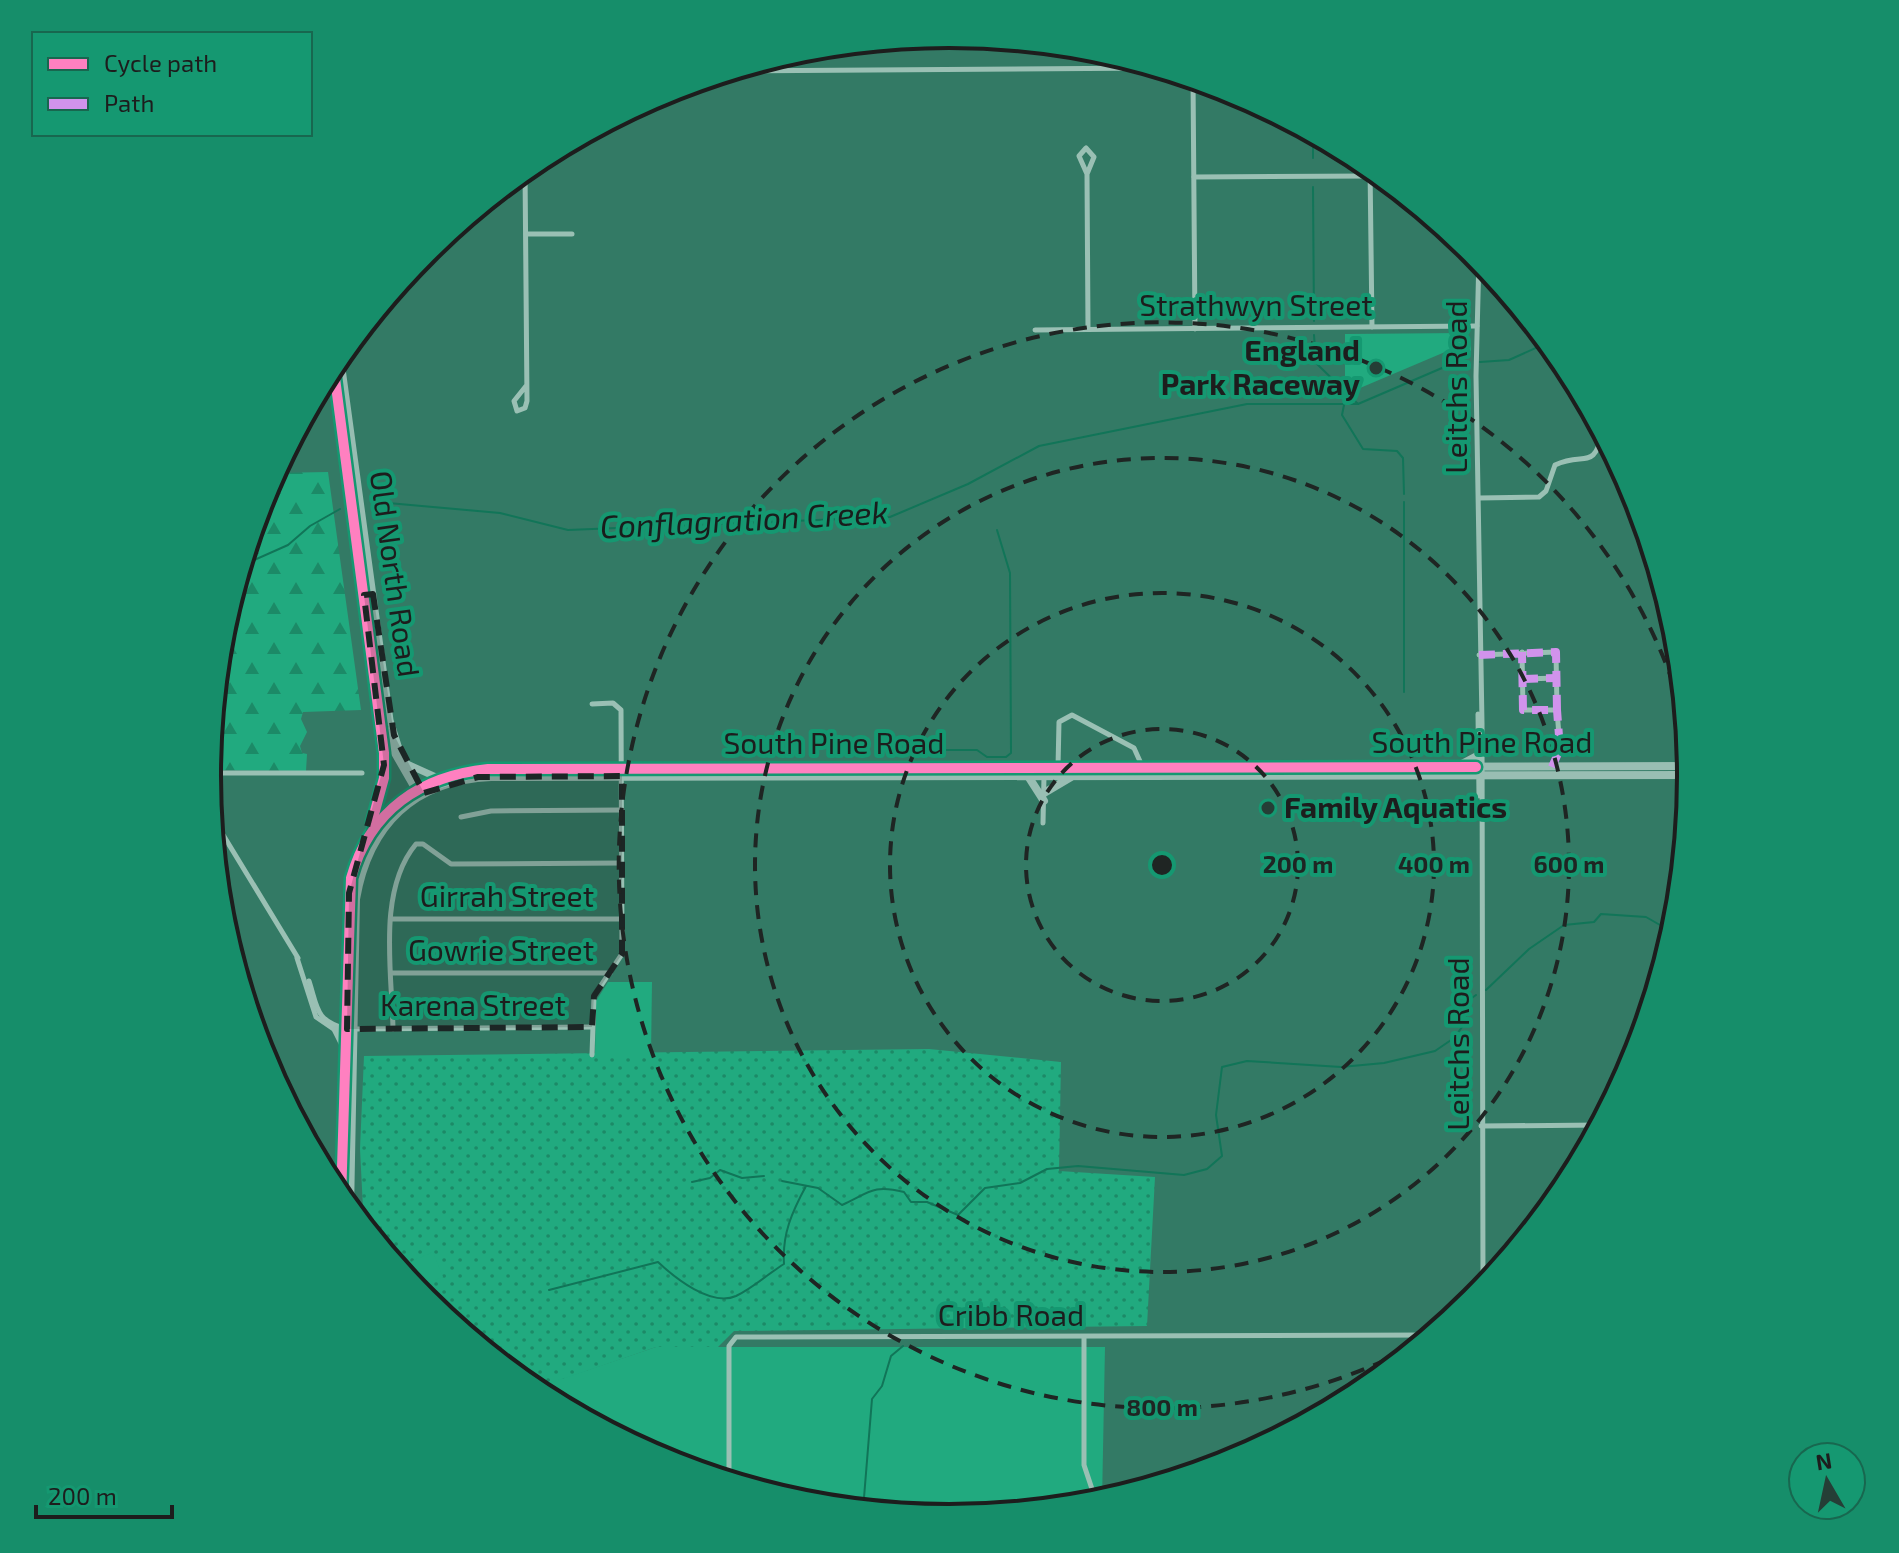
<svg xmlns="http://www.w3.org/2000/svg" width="1899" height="1553" viewBox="0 0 1899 1553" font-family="'Exo 2',sans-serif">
<defs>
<pattern id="grass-dots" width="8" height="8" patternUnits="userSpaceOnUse" patternTransform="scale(2)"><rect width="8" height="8" fill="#21aa7f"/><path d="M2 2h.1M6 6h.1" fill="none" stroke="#1c8a67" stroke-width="1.8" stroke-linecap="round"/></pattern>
<pattern id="forest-firs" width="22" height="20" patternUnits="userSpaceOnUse" patternTransform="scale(2)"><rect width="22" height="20" fill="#21aa7f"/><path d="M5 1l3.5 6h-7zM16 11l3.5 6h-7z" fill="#1c8a67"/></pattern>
</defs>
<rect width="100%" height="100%" fill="#337a65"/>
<polygon fill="url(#grass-dots)" points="929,1049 1061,1062 1059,1171 1155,1177 1147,1326 734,1331 718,1347 656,1347 532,1390 424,1301 364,1228 360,1149 364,1056"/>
<polygon fill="url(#forest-firs)" points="328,472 361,710 303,712 301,719 307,732 300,746 302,753 307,754 306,771 208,770 221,631 264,492 274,473"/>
<g fill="#21aa7f">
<polygon points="1463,333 1470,339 1471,351 1445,352 1353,391 1345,384 1345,334"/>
<polygon points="608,982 652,982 651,1055 595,1055 596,1001"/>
<polygon points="433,1252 443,1277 422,1285 412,1261"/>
<polygon points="656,1347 1105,1347 1102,1502 949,1519 804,1505 665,1462 544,1397 544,1385"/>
</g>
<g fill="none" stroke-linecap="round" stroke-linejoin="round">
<g stroke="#117558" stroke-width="2">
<polyline points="1313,133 1313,158"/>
<polyline points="1313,187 1314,321"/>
<polyline points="1314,335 1316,363 1358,404"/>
<polyline points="1480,362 1509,360 1549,342"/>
<polyline points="1344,405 1342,415 1363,449 1397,451 1403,458 1404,494"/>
<polyline points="377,502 500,513 568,530 890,517 968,484 1039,446 1247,404 1358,404 1449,365 1470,363"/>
<polyline points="1404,502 1404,692"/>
<polyline points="241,566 288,545 310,526 340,509"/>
<polyline points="919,750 977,750 987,757 1006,757 1011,753 1010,573 997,530"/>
<polyline points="1486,990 1529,949 1564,925 1594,922 1601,914 1646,917 1674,933"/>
<path d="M 782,1181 L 818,1188 L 842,1205 C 869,1193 872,1184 904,1192 L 911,1202 L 927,1202 L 958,1215 L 985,1188 L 1020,1183 L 1047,1169 L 1078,1166 L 1184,1175 L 1207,1169 L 1222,1156 L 1216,1115 L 1222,1067 L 1247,1061 L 1341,1067 L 1384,1063 L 1435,1051 L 1454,1038 L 1465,1023 L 1469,1000 L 1476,995"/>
<polyline points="692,1182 710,1178 720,1170 742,1178 764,1176"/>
<path d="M 549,1290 L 658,1262 C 675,1278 711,1307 736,1296 C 753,1288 769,1273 784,1264 C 782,1234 792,1212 806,1186"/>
<polyline points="863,1510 872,1399 882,1386 891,1356 903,1346"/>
</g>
<g stroke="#9ac0b4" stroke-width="5">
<polyline points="731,71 1158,68"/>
<polyline points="1193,78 1195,329"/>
<polyline points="1370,166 1372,327"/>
<polyline points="525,169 527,401 525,408 517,411 514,401 526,386"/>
<polyline points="1087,174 1094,157 1086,148 1079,156 1087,174 1088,329"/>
<polyline points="1194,177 1371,176"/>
<polyline points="526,234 572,234"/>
<polyline points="1479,256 1476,376 1482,723 1483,1291"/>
<polyline points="1035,330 1477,326"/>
<path d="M 1479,498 L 1539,497 L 1546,491 L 1555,465 C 1585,451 1593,472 1603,432"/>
<polyline points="1479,655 1556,652 1557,710 1523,710 1522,652"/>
<polyline points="1522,679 1557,678"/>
<polyline points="1478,714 1479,796"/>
<polyline points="1552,766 1560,749 1557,710"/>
<polyline points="1058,767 1059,722 1072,715 1134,748 1143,768"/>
<polyline points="207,773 362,773"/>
<polyline points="211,815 298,958"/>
<polyline points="461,817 491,811 622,810"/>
<polyline points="1043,823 1044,776"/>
<polyline points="392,919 622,919"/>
<polyline points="297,958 316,1017 335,1030"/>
<polyline points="392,973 610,973"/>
<path d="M 309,981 C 318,1009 315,1020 346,1029"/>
<polyline points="353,1029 592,1027"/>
<path d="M 393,1029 C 392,972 377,891 416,844 L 423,844 L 451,864 L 622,863"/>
<polyline points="592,1055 594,996 622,954 621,710 613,703 592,704"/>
<polyline points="1481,1126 1601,1125"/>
<polyline points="1084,1337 1084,1465 1097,1504"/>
<polyline points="729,1482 729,1346 736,1337 1434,1335"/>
</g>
<g stroke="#97bdb2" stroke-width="7">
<polyline points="340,354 390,720 400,752 423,792"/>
<polyline points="333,363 377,703"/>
<polyline points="382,719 395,754 418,794"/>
<polyline points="407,764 438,778"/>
</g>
<g stroke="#99beb3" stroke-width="8">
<polyline points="1460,765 1477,756"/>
<polyline points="1028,776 1044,801"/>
<polyline points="1044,793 1071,777"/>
<polyline points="371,825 380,800 384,765 377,701"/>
<polyline points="336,1030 346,1050"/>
<path d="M 341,1200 L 351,878 C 370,810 421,776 488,769 L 1691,766"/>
<path d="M 350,1211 L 356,899 C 369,825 414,780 491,777 L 1692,775"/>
</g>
<g stroke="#d193ec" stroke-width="8" stroke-dasharray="16 8" stroke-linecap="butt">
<polyline points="1479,655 1556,652 1557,710 1523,710 1522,652"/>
<polyline points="1522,679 1557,678"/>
<polyline points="1552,767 1560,749 1557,710"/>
</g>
<defs>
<g id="cycleway">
<polyline points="333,363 384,753 384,778 372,822"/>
<path d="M 341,1200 L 351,878 C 370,810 421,776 488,769 L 1476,767"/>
</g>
</defs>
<use href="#cycleway" stroke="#159871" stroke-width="15"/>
<use href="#cycleway" stroke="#ff80c0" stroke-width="10"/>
</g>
<path fill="#1c2625" fill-opacity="0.2" stroke="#1c2625" stroke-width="6" stroke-dasharray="16 10" stroke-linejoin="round" d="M 373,594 L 394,735 L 424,793 L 478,777 L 622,776 L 622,954 L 594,996 L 592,1027 L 347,1029 L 349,893 L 384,765 L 364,595 Z"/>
<g fill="none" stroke="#1f2523" stroke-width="4" stroke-dasharray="14 10">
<circle cx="1162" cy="865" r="136"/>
<circle cx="1162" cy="865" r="272"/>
<circle cx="1162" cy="865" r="407"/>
<path d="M1429 1338A543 543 0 1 1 1686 724"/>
</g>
<g fill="#253e36" stroke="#159871" stroke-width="3">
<circle cx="1376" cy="368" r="8"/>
<circle cx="1268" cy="808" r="8"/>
</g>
<g text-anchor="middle" stroke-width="8" stroke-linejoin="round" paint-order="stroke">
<g font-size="30" fill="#1d1d1d" stroke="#159871">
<text x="1256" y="316">Strathwyn Street</text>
<text transform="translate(1457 387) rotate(-90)" y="10">Leitchs Road</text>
<text transform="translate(394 574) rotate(82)" y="10">Old North Road</text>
<text x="1482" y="753">South Pine Road</text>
<text x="834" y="754">South Pine Road</text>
<text x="507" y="907">Girrah Street</text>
<text x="501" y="961">Gowrie Street</text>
<text x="473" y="1016">Karena Street</text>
<text transform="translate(1459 1044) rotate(-90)" y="10">Leitchs Road</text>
<text x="1011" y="1326">Cribb Road</text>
</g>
<g font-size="30" font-weight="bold" fill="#1d1d1d" stroke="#159871" text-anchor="end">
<text x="1360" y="361">England<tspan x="1360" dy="34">Park Raceway</tspan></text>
<text x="1284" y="818" text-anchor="start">Family Aquatics</text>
</g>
<g font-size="32" font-style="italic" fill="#191d1c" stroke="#159871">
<text transform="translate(744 520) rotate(-3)" y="11">Conflagration Creek</text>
</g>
</g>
<path d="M0 0H1899V1553H0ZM221 776a728 728 0 1 1 1456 0a728 728 0 1 1-1456 0Z" fill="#168e6a" fill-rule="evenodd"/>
<path fill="none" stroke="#1d1d1d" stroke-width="4" d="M221 776a728 728 0 1 1 1456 0a728 728 0 1 1-1456 0Z"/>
<circle cx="1162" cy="865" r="12" fill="#1f2523" stroke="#159871" stroke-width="4"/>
<g font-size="24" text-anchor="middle" font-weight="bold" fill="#1f2523" stroke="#159871" stroke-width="8" stroke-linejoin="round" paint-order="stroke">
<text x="1298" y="873">200 m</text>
<text x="1434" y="873">400 m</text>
<text x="1569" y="873">600 m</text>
<text x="1162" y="1416">800 m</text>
</g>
<rect x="32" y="32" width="280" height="104" fill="#159871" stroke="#18674f" stroke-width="2"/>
<rect x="48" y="58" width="40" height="12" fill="#ff80c0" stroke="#18674f" stroke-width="2"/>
<text x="104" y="72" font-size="24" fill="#1d1d1d">Cycle path</text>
<rect x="48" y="98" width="40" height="12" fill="#d193ec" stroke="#18674f" stroke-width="2"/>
<text x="104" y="112" font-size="24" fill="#1d1d1d">Path</text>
<g transform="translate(1827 1481) rotate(351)"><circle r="38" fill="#159871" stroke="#18674f" stroke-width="2"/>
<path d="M0-6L14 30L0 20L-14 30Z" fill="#253e36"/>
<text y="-12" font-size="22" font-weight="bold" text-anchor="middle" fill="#1d1d1d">N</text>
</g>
<path d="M36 1505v12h136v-12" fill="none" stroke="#1d1d1d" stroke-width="4"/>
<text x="48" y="1505" font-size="24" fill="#1d1d1d" stroke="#159871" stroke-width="6" paint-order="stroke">200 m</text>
</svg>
